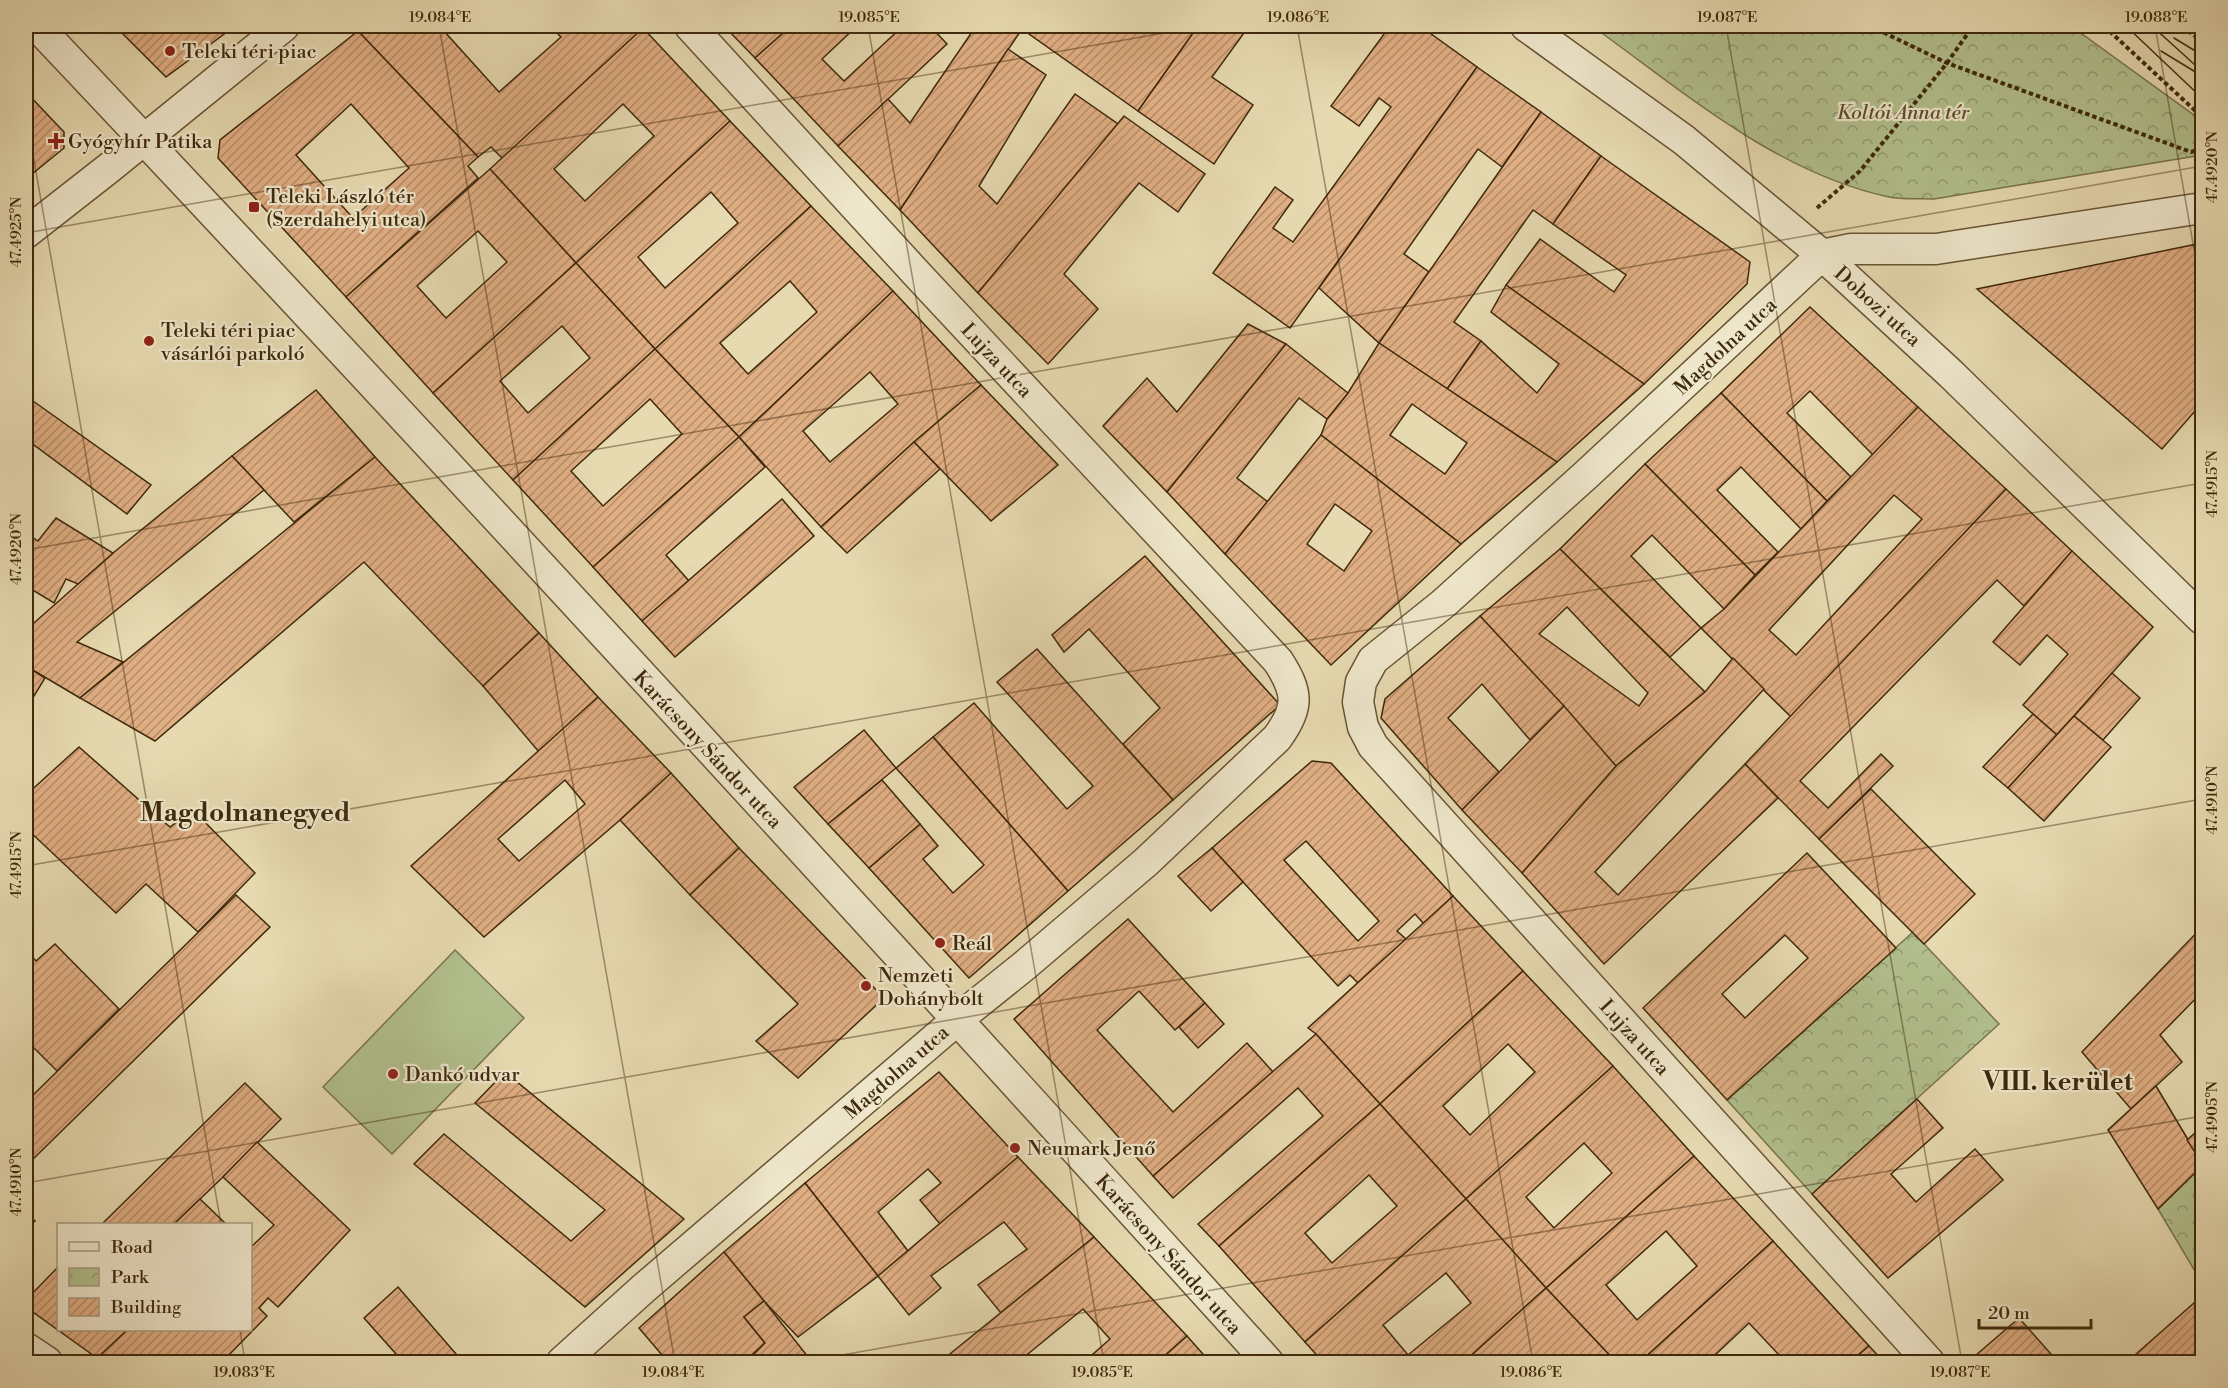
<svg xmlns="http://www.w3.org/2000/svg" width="2228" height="1388" viewBox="0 0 2228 1388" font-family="'Libre Bodoni',serif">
<defs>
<pattern id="park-crowns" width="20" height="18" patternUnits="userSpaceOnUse" patternTransform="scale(1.5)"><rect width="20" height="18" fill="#b2c08e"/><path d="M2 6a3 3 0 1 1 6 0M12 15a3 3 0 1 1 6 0" fill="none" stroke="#929c72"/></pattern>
<pattern id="building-hatch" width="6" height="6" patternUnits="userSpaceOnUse" patternTransform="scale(1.5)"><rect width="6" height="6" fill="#e0ae83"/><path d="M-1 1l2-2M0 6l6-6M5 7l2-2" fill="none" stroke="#b78e6a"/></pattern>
</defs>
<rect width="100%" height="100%" fill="#e7dab1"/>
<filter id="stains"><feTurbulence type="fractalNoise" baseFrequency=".00333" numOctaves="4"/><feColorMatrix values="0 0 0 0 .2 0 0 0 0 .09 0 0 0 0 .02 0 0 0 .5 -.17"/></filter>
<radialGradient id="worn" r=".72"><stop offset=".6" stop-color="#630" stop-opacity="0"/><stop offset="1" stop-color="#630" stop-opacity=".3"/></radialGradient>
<polygon fill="#b2c08e" stroke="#78744d" stroke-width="1.5" points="455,950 524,1018 392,1154 323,1087"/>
<g fill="url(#park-crowns)" stroke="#78744d" stroke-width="1.5">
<path d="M 1592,26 L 2071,26 L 2202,121 L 2202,155 L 1934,199 C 1920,198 1903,200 1889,197 C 1776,173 1683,91 1592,26 Z"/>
<polygon points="1913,932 1999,1024 1812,1194 1727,1100"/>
<polygon points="2202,1166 2202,1283 2158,1209"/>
</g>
<g fill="url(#building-hatch)" stroke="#3e290c" stroke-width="1.5" fill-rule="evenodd">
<polygon points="115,26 235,26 166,77"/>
<polygon points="365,26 451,26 444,31 499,92 561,37 550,26 640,26 643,28 503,159 491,147 478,157 358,31"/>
<polygon points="724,26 791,26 755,58"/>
<polygon points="791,26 857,26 822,59 844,81 903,26 930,26 947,44 838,146 755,58"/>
<polygon points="976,26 1017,26 1022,29 900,210 838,146 888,99 910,123"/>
<polygon points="1024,26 1198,26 1138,111 1022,29"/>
<polygon points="1198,26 1249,26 1212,77 1253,105 1214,164 1138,111"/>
<polygon points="1390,26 1420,26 1477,67 1290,328 1213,273 1275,187 1293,200 1273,228 1293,242 1391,107 1379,98 1359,126 1331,106"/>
<path d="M 643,28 L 730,121 L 576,263 L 490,169 ZM 623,104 L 654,136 L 585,201 L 554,169 Z"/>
<path d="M 358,31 L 478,157 L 468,166 L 478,178 L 346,297 L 218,158 L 220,140 ZM 351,104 L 409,168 L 353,218 L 296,155 Z"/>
<polygon points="1008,49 1046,75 979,186 997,204 1075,94 1118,124 978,293 900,210"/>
<polygon points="1477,67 1541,112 1502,167 1478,149 1404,254 1429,272 1379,343 1319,288"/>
<polygon points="26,92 64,132 64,148 26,179"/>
<polygon points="1541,112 1601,156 1553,224 1533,210 1454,322 1481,341 1447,389 1379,343"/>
<polygon points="1124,116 1205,174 1178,212 1139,183 1064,274 1098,309 1048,364 978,293"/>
<path d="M 730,121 L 811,206 L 655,349 L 576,263 ZM 711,192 L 738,223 L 665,288 L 638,257 Z"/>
<polygon points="1601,156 1750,262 1747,284 1644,384 1506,285 1540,239 1614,292 1626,275 1553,224"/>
<path d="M 490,169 L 576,263 L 433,393 L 346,297 ZM 478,231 L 507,262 L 446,318 L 417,286 Z"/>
<path d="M 811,206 L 893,291 L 739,437 L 655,349 ZM 790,281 L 817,312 L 748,374 L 720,343 Z"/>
<polygon points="2202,243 2202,403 2162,449 1977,289"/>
<path d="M 576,263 L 655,349 L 513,480 L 433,393 ZM 562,326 L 590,358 L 528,413 L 500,381 Z"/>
<polygon points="1506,285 1644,384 1557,462 1447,389 1481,341 1537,393 1559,364 1491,312"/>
<path d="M 893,291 L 981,385 L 914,442 L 821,527 L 739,437 ZM 870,372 L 898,404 L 830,462 L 803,431 Z"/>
<polygon points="1810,307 1918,407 1873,455 1810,391 1787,413 1851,477 1827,501 1721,393"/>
<polygon points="1248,324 1286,344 1167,492 1103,426 1147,378 1177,412"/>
<path d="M 1379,343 L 1557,462 L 1461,544 L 1321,435 L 1327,419 L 1348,393 ZM 1412,404 L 1467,443 L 1445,474 L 1390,435 Z"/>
<polygon points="1286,344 1348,393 1327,419 1299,398 1237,478 1268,502 1225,554 1167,492"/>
<path d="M 655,349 L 739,437 L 593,567 L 513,480 ZM 650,399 L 682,434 L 603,506 L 571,471 Z"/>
<polygon points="981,385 1058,465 991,521 914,442"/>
<polygon points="316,390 375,457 294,522 232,456"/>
<polygon points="1721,393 1827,501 1801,529 1741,467 1717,490 1778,552 1755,575 1645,464"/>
<polygon points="26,396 151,485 127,514 26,439"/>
<path d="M 1918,407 L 2006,489 L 1791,717 L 1701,628 L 1724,609 ZM 1894,495 L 1922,519 L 1796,655 L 1769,630 Z"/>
<path d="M 1321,435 L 1461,544 L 1331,665 L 1225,554 ZM 1335,504 L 1372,531 L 1344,571 L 1307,544 Z"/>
<polygon points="739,437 765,467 666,555 689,581 642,621 593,567"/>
<polygon points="914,442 940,469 847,553 821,527"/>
<polygon points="232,456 264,490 77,642 123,662 80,698 26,666 26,630 113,553"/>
<polygon points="375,457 539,633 483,686 364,562 155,741 80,698"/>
<polygon points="1645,464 1755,575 1724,609 1652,535 1631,556 1701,628 1670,657 1560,549"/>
<polygon points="2006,489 2072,551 2024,606 1997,580 1800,781 1828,808 1881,754 1893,766 1819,839 1745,764"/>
<polygon points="782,499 814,536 675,657 642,621"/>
<polygon points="56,518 113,553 78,584 66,579 54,603 26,586 26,533 38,541"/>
<path d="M 1560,549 L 1705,692 L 1616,766 L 1480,616 ZM 1567,607 L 1648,693 L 1639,706 L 1539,634 Z"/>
<polygon points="2072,551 2153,627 2057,735 2023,705 2068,654 2047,635 2020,665 1993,642"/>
<polygon points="1145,556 1280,705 1173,800 1123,744 1160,708 1089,629 1064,652 1052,635"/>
<polygon points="1480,616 1564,706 1530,740 1482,684 1448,718 1499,772 1462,810 1381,718 1385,699"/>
<polygon points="539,633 598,697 539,752 483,686"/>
<polygon points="1037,649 1173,800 1068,891 933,737 974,703 1067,809 1093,786 997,682"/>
<polygon points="1733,658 1764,689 1595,872 1618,895 1745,764 1778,798 1604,964 1522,873 1616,766 1705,692"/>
<polygon points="26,666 45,678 26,709"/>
<polygon points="2112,673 2140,698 2103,740 2074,716"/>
<path d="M 598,697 L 671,773 L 620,820 L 484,937 L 411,866 ZM 565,780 L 585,804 L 519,861 L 498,839 Z"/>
<polygon points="1564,706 1616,766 1522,873 1462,810"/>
<polygon points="2033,714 2057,735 2008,788 1983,767"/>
<polygon points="2074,716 2111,747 2044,821 2008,788"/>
<polygon points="864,730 896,768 828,824 794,787"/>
<polygon points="933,737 1068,891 969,978 869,868 920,824 938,846 923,859 953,893 984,865 896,768"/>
<polygon points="79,747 170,827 193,810 255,873 198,932 146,884 116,913 26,828 26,795"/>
<path d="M 1312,761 L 1331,763 L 1453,896 L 1424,924 L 1415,914 L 1397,931 L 1406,939 L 1358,983 L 1350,975 L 1338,986 L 1212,848 ZM 1306,841 L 1379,921 L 1358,941 L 1284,860 Z"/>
<polygon points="671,773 739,848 690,895 620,820"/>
<polygon points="882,780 920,824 869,868 828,824"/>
<polygon points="1871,789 1975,894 1924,944 1819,839"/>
<polygon points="739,848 884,998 798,1078 756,1041 798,1004 690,895"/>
<polygon points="1212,848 1243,882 1211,911 1178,876"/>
<path d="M 1807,853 L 1896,948 L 1727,1100 L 1643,1008 ZM 1785,935 L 1808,958 L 1745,1018 L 1722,994 Z"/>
<polygon points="236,895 270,927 26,1166 26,1102"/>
<polygon points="1453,896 1523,971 1380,1104 1316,1034 1308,1028"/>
<polygon points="1128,919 1205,1003 1175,1030 1139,991 1097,1030 1173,1112 1247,1043 1273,1072 1153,1176 1014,1019"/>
<polygon points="2202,927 2202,992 2160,1035 2182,1062 2131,1109 2082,1052"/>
<polygon points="55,944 119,1009 57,1071 26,1040 26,950 36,961"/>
<path d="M 1523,971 L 1613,1066 L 1466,1199 L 1380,1104 ZM 1508,1044 L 1535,1072 L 1470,1135 L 1443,1106 Z"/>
<polygon points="1205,1003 1224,1024 1198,1048 1179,1027"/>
<polygon points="1316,1034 1380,1104 1219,1246 1198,1224 1323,1116 1298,1088 1173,1198 1153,1176"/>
<path d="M 1613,1066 L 1694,1156 L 1546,1288 L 1466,1199 ZM 1584,1143 L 1612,1173 L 1554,1228 L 1526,1197 Z"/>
<polygon points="505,1072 684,1219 585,1307 414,1164 444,1134 571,1241 605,1210 475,1103"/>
<polygon points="939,1072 1018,1157 940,1224 920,1200 941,1183 928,1169 878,1212 908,1251 878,1276 805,1183"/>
<polygon points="245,1083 281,1119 223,1177 174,1224 102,1224"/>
<polygon points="2156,1086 2202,1163 2202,1166 2158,1209 2108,1130"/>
<polygon points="1917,1099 1943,1128 1891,1174 1916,1202 1975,1149 2003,1180 1888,1278 1812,1194"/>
<path d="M 1380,1104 L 1466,1199 L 1305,1342 L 1219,1246 ZM 1369,1175 L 1397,1206 L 1332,1263 L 1305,1233 Z"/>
<polygon points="2202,1127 2202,1163 2187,1140"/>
<polygon points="257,1142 350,1230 278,1307 268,1298 259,1308 267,1316 222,1362 103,1362 97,1358 127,1330 250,1330 250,1248 274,1225 223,1177"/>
<path d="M 1694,1156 L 1773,1241 L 1640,1362 L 1616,1362 L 1546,1288 ZM 1666,1231 L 1697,1266 L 1637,1320 L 1606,1285 Z"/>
<polygon points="1018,1157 1094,1237 1001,1313 978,1285 1027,1249 1004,1222 931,1276 941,1288 909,1315 878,1276"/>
<polygon points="805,1183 878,1276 798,1337 764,1301 724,1252"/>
<polygon points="200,1199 226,1224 174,1224"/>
<path d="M 1466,1199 L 1546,1288 L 1464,1362 L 1323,1362 L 1305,1342 ZM 1446,1273 L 1471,1303 L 1408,1355 L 1383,1325 Z"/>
<polygon points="26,1213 35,1221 26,1229"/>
<polygon points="1094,1237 1187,1336 1158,1362 1084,1362 1110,1339 1083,1309 1018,1362 940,1362"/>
<polygon points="1773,1241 1869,1346 1850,1362 1773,1362 1780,1356 1749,1323 1714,1356 1720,1362 1640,1362"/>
<polygon points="724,1252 764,1301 744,1317 765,1343 744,1362 697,1362 695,1360 693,1362 668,1362 639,1328"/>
<polygon points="58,1267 58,1330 127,1330 97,1358 26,1307 26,1300"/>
<polygon points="398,1287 463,1362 386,1362 396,1354 364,1318"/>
<polygon points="1546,1288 1616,1362 1544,1362 1539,1356 1531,1362 1464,1362"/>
<polygon points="2202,1296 2202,1362 2199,1362 2194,1358 2189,1362 2127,1362"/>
<polygon points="764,1301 812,1362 753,1362 750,1358 765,1343 744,1317"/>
<polygon points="2019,1318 2058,1362 1968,1362"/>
<polygon points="1187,1336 1210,1362 1158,1362"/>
<polygon points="1869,1346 1884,1362 1850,1362"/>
</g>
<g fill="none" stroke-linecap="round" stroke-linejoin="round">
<defs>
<g id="street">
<path d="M 37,26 C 453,466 862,913 1268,1362"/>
<polyline points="1526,26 1684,140 1822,255 1951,374 2202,619"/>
<polyline points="26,233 109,168 284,26"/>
<polyline points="26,1348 47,1362"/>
<path d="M 562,1362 L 644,1288 L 958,1019 L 1024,966 L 1146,862 L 1277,738 C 1300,707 1298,692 1278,661 L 916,273 L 690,26"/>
<polyline points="1929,1362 1373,746 1363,727 1358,702 1361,682 1373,660 1444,603 1587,474 1822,255 1851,249 1936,249 2202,208"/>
</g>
</defs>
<use href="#street" stroke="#685535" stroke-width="33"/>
<g stroke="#3e290c" stroke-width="4" stroke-dasharray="4.5 3" stroke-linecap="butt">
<polyline points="1870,26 1947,63 2191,152 2202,148"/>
<polyline points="2104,26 2202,117"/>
<polyline points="2182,26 2196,37"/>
<polyline points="1817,208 1860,171 1947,63 1973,26"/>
</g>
<use href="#street" stroke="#efe7cc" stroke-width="30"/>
<g stroke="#3e290c" stroke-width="1.5">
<polyline points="2126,26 2202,98"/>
<polyline points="2152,26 2194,64"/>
<polyline points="2174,38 2202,55"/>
<polyline points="2161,51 2202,76"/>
</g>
</g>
<path fill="none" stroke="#3e290c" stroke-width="1.5" stroke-opacity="0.45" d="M 439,26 L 675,1362M 868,26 L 1104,1362M 1297,26 L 1533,1362M 1726,26 L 1962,1362M 2155,26 L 2202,295M 26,115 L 221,1224M 26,233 L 1204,26M 26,550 L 2202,166M 26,866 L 2202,483M 26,1183 L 2202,799M 240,1330 L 245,1362M 802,1362 L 2202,1116"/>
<g fill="#8f2418" stroke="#efe7cc" stroke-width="2">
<circle cx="170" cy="51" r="6"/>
<path d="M53 132h6v6h6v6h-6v6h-6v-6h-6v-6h6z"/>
<rect x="248" y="201" width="12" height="12" rx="3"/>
<circle cx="149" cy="341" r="6"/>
<circle cx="940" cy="943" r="6"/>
<circle cx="866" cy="986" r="6"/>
<circle cx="393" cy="1074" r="6"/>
<circle cx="1015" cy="1148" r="6"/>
</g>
<g text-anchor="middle" stroke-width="4.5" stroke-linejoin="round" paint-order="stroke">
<g font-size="20" fill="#3e290c" stroke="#efe7cc" text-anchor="start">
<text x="182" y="58">Teleki téri piac</text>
<text x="68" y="148">Gyógyhír Patika</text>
<text x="266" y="203">Teleki László tér<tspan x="266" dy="23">(Szerdahelyi utca)</tspan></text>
<text x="161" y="337">Teleki téri piac<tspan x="161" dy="23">vásárlói parkoló</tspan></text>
<text x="952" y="950">Reál</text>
<text x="878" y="982">Nemzeti<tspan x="878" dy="23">Dohánybolt</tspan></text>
<text x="405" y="1081">Dankó udvar</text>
<text x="1027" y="1155">Neumark Jenő</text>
</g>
<g font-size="20" font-style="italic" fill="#5b4f2c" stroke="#efe7cc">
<text x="1903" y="119">Koltói Anna tér</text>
</g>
<g font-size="20" fill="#3e290c" stroke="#efe7cc">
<text transform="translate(1878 306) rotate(42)" y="7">Dobozi utca</text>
<text transform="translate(1725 346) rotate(-43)" y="7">Magdolna utca</text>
<text transform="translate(997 360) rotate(47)" y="7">Lujza utca</text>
<text transform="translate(708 749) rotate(47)" y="7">Karácsony Sándor utca</text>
<text transform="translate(1635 1037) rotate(48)" y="7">Lujza utca</text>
<text transform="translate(896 1072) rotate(-41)" y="7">Magdolna utca</text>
<text transform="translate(1169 1254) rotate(48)" y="7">Karácsony Sándor utca</text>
</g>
<g font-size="26" font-weight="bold" fill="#3e290c" stroke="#efe7cc">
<text x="245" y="821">Magdolnanegyed</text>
<text x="2058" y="1090">VIII. kerület</text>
</g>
</g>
<rect width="2228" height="1388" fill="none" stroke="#e7dab1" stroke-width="66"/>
<rect x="57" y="1223" width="195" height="108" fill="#efe7cc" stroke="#a89b7f" stroke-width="1.5"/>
<rect x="69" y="1242" width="30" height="9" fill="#efe7cc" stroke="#a89b7f" stroke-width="1.5"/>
<text x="111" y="1253" font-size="18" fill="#3e290c">Road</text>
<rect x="69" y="1268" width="30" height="18" fill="url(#park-crowns)" stroke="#a89b7f" stroke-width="1.5"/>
<text x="111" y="1283" font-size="18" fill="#3e290c">Park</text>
<rect x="69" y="1298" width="30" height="18" fill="url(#building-hatch)" stroke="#a89b7f" stroke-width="1.5"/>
<text x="111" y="1313" font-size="18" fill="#3e290c">Building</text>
<path d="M1979 1319v9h112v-9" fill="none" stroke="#3e290c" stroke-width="3"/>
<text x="1988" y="1319" font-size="18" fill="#3e290c" stroke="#efe7cc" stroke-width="4.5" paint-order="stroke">20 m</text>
<rect x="33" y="33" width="2162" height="1322" fill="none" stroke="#3e290c" stroke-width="2"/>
<g font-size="15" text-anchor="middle" fill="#3e290c">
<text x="440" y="22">19.084°E</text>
<text x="869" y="22">19.085°E</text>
<text x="1298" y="22">19.086°E</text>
<text x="1727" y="22">19.087°E</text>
<text x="2156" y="22">19.088°E</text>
<text transform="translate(2212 167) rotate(-90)" y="5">47.4920°N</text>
<text transform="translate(16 232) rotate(-90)" y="5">47.4925°N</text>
<text transform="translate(2212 484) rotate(-90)" y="5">47.4915°N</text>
<text transform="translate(16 549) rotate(-90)" y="5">47.4920°N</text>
<text transform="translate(2212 800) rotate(-90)" y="5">47.4910°N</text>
<text transform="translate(16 865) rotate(-90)" y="5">47.4915°N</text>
<text transform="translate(2212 1117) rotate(-90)" y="5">47.4905°N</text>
<text transform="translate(16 1182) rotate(-90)" y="5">47.4910°N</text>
<text x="244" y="1377">19.083°E</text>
<text x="673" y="1377">19.084°E</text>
<text x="1102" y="1377">19.085°E</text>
<text x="1531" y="1377">19.086°E</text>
<text x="1960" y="1377">19.087°E</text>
</g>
<rect width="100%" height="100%" filter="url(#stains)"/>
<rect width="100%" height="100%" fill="url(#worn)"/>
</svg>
